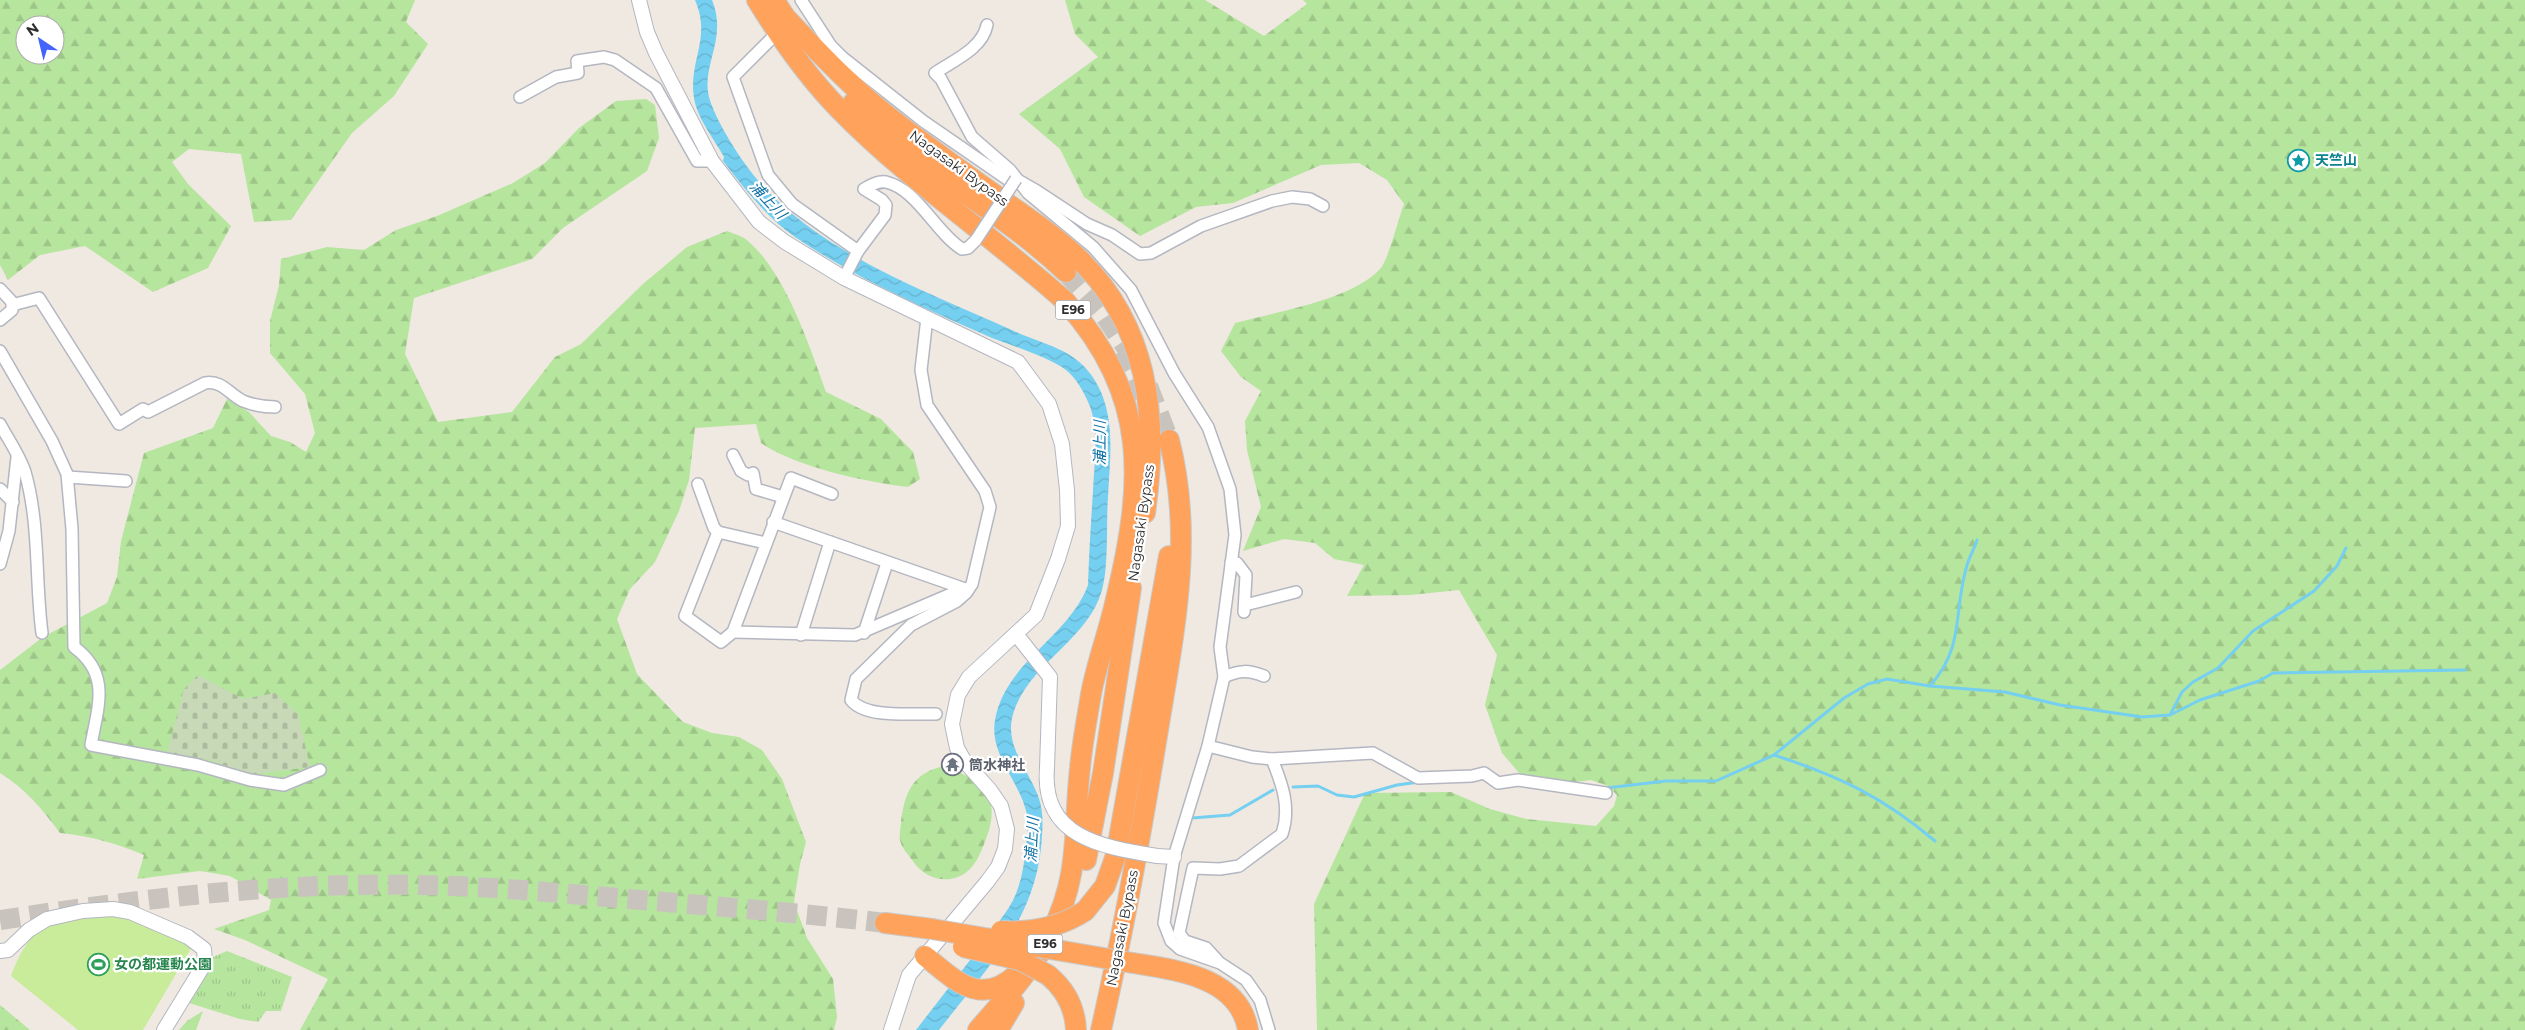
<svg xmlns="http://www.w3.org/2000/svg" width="2525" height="1030" viewBox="0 0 2525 1030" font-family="Montserrat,'Noto Sans JP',sans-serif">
<defs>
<pattern id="forest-firs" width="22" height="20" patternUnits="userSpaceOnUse" patternTransform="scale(1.25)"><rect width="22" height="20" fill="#b6e59e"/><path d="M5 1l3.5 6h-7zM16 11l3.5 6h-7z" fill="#9dc588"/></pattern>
<pattern id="cemetery-stones" width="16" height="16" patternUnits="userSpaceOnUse" patternTransform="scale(1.25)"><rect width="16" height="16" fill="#c8d9b8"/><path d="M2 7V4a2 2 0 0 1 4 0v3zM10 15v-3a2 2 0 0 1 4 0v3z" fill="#acbb9e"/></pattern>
<pattern id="park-tufts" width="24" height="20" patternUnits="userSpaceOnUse" patternTransform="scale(1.25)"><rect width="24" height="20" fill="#b6e59e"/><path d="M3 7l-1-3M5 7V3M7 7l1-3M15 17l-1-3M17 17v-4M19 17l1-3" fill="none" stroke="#9dc588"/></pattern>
<pattern id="water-waves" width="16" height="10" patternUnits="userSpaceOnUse" patternTransform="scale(1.25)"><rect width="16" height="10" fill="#75cff0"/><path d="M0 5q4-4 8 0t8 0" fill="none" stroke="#66b2ce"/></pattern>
</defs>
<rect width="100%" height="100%" fill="#efe9e1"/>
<g fill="url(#forest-firs)" fill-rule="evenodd">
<path d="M 0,0 L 415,0 L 406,22 L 428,44 L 394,96 L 352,133 L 291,220 L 254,222 L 241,154 L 189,149 L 172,162 L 188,184 L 231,226 L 208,268 L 153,292 L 85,246 L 40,255 L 8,280 L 0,265 ZM 25,25 L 55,25 L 55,55 L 25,55 Z"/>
<path d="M 1065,0 L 1205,0 L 1264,36 L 1307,4 L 1303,0 L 2525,0 L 2525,1030 L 1317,1030 L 1314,904 L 1365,793 L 1451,792 L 1490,809 L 1526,819 L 1596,826 L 1614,806 L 1617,795 L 1608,786 L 1591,780 L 1567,783 L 1520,774 L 1502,753 L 1485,705 L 1497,655 L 1459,590 L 1410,595 L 1347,596 L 1364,565 L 1334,559 L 1315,543 L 1284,539 L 1243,551 L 1261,507 L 1247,450 L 1245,421 L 1261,391 L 1241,377 L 1221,351 L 1235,323 C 1275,312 1352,300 1380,269 C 1388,261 1399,217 1404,204 L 1387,180 L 1359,163 L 1321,165 L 1233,203 L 1196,207 L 1140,236 L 1084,197 L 1060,149 L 1019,114 L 1098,57 L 1075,34 Z"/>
<path d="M 646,99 L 655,105 L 659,138 L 647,171 L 563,228 L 532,259 L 414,298 L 405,354 L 438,422 L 512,412 L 555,357 L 581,344 L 643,284 L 687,247 L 727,231 C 734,234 743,236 748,241 C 786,274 809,345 826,392 L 881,419 L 913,452 L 920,479 L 908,487 C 866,482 796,467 761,443 L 756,424 L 695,428 L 689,480 L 679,511 L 655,562 L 630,589 L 617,619 L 637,674 L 683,722 L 712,733 L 739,737 L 762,750 L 782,779 L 806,842 L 800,864 L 794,902 L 807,938 L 833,979 L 837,1017 L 834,1030 L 300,1030 L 328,979 L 245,940 L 214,929 L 269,910 L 271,900 L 230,876 L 200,871 L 137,879 L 144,855 C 116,843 90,836 60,833 C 42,809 26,789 0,773 L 0,670 L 43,637 L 107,603 L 117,577 L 121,541 L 144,453 L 213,428 L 227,399 L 249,412 L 271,436 L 290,442 L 306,452 L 315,433 L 305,394 L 270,353 L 270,321 L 279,285 L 281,259 L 327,247 L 364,250 L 396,230 L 437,216 L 513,183 L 545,163 L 579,128 L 616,101 Z"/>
<path d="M 940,767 C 981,776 1003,796 986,839 C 982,849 978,861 970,869 C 951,887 925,880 912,860 C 908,854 901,847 900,840 C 899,834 901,827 901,821 C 905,794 911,775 940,767 Z"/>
<polygon points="0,1005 30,1030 0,1030"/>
<polygon points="203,1011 196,1030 179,1030 187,1021"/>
</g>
<polygon fill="url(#cemetery-stones)" points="198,675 243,699 275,693 298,714 310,767 249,775 211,760 167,753 184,689"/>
<polygon fill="url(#park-tufts)" points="227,951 292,977 281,1011 266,1011 258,1022 240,1019 189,1003 213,957"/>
<path fill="#c9ec9a" d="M 119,914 L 193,945 L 143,1030 L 78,1030 L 11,976 C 34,914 60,919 119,914 Z"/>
<path fill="url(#water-waves)" d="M 695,0 L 712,0 C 728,39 701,65 709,97 C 714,116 732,145 743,161 C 802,247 921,289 1014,331 C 1042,344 1073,348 1092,376 C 1117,412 1110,456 1108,497 C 1106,524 1109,565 1102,590 C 1088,640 1031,662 1014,711 C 1003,742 1025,765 1036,791 C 1043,806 1043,820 1042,836 C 1038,918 987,968 939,1030 L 916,1030 C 939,1000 963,970 985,940 C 995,926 1008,912 1015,896 C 1023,878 1025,857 1027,837 C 1027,830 1029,822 1027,815 C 1021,782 989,756 995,720 C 1005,662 1069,637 1088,585 C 1089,554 1091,522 1093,491 C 1094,463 1100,431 1089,404 C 1084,392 1076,378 1066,370 C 1046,355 1007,345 983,334 C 919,306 854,277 795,237 C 766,217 744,188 723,161 L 724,157 C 714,139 697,118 694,98 C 688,61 712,39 695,0 Z"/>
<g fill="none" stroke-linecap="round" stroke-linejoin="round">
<g stroke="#75cff0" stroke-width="3">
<path d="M 1930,686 C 1965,646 1953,615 1966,569 C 1968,559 1974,550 1977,540"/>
<polyline points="2170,715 2182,692 2193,682 2218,668 2253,631 2314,591 2337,566 2346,548"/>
<path d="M 1774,755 C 1839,776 1883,797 1935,841"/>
<polyline points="1293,787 1318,786 1337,795 1354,797 1397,785 1419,782"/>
<polyline points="1606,788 1666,781 1716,781 1774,755 1844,698 1868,684 1887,679 1930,686 2005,692 2060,705 2142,717 2170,715 2200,700 2259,681 2273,673 2465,670"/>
<polyline points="1192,818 1230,815 1273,790"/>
</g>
<g stroke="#c8c4bd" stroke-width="20" stroke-dasharray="20 10" stroke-linecap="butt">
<polyline points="1066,272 1105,316 1135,361"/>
<polyline points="1116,354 1145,411 1162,463"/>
<polyline points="1148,386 1169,440"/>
<path d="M 0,920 C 138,899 279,882 418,885 C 493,886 567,894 641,900 C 722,907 804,913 885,923"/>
</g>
<defs>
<g id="minor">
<polyline points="801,0 831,46 842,57 923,121 1007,179 1016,179 1037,191 1087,224 1112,235 1140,254 1151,253 1201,226 1272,201 1292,197 1310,199 1323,206"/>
<path d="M 987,25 C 982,49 954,60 935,73 L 941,79 L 972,137 L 1010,170 L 1028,193 L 1093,247 L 1131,290 L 1174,373 L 1208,427 L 1230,489 L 1235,535 L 1220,647 L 1224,677 L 1208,746 L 1174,857 L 1164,923 L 1171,941 L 1180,949 L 1220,963 L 1246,980 L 1260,1000 L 1269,1030"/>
<polyline points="772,38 733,77 768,175 792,204 858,251"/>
<polyline points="520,97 556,77 578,73 577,61 604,57 615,60 656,88 697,161 712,161"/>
<path d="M 844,278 L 858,251 L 885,215 L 886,205 L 882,200 L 864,189 C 871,185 878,181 886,182 C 917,189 936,233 962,249 L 968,248 L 976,240"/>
<polyline points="0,289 13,303 12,310 0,320"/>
<path d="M 12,305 L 39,298 L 119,424 L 143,409 L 148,412 L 205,383 C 222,380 229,394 243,401 C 253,405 264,407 275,407"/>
<path d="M 0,351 L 52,441 L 67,474 L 72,529 L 74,647 C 111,674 98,706 91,745 L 198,765 L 250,780 L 284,785 L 320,770"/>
<path d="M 0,424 C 8,439 20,456 25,472 C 40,524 35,580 42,633"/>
<polyline points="733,455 741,471 748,475 753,473 756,489 783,497"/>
<polyline points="68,477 126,481"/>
<polyline points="698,484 714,528 718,532"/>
<polyline points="0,489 13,502"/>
<polyline points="773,522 968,590"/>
<polyline points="765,543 718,532 685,616 721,642 733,632 791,478 832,494"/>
<polyline points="1231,563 1237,563 1246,575 1244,612"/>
<polyline points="0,564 9,531 17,457"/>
<polyline points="1245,605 1296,592"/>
<polyline points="733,632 855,635 951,594 966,593 972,584 990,507 985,491 927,405 921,370 927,318"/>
<polyline points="864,633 887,563"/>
<polyline points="801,635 830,542"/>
<path d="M 1224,677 C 1240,670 1248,670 1264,676"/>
<path d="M 936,714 C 913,713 866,719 851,700 L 856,679 L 911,625 L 957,601 L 966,593"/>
<polyline points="1208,746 1252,757 1272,759 1373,753 1418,778 1472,776 1484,773 1498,783 1518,780 1606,793"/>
<path d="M 1217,960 L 1206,948 L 1185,941 L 1179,933 L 1193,868 L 1220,869 L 1239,866 L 1282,834 C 1291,807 1282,784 1272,759"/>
</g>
<g id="tertiary">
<polyline points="639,0 647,32 656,53 712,161 759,222 785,242 844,278 1018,362 1049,404 1062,444 1067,490 1068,526 1058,559 1036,615 969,677 958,695 952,724 957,748 965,762 990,790 1001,806 1007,829 1005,849 998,867 987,882 909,975 891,1030"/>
<polyline points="1016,634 1050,677 1047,768"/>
<polyline points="1157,856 1174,857"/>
<polyline points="0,951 8,950 29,930 47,919 83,911 113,909 130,912 188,937 204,949 205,963 164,1030"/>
</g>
<g id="motorway">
<path d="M 757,0 C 781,39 807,76 839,109 C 908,180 991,235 1065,301 C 1150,396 1144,482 1116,599 C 1109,631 1097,662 1091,694 C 1087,719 1082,744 1080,768 C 1073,830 1081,874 1051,933 C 1033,969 1004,1000 978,1030"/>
<polyline points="774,0 795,32"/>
<path d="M 788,20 C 823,57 857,93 898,124 C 934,151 971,178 1008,204 C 1031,220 1054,235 1074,254 C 1149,324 1159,416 1145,513"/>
<path d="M 853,103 C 916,169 1000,209 1066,272"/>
<polyline points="1086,860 1103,773 1131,588"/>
<polyline points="1085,911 1105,886 1116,855 1169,556"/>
<polyline points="885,923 932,929"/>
<path d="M 925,956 C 955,980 980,1008 1017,974"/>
<path d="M 1133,963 C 1176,970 1239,977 1248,1030"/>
<path d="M 1048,975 C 1065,989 1075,1008 1076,1030"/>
<polyline points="998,1030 1014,1003"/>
<path d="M 1101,1030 C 1123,933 1141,834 1157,736 C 1173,637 1195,539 1169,440"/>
</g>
</defs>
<use href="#minor" stroke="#b4b7c1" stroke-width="14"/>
<use href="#tertiary" stroke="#b4b7c1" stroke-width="16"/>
<use href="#motorway" stroke="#c9c9c9" stroke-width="22"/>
<use href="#minor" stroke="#fff" stroke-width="11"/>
<use href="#tertiary" stroke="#fff" stroke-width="14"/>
<use href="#motorway" stroke="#ffa35c" stroke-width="20"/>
<defs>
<polyline id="minor-bridge" points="976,240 1016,179"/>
<path id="tertiary-bridge" d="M 1047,768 C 1041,838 1103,847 1157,856"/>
<g id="motorway-bridge">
<polyline points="932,929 1133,963"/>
<path d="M 1001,931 C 1031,933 1060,927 1085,911"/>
<polyline points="963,947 1020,960 1048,975"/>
</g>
</defs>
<use href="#minor-bridge" stroke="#b4b7c1" stroke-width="14" stroke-linecap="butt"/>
<use href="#tertiary-bridge" stroke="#b4b7c1" stroke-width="16" stroke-linecap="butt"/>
<use href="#motorway-bridge" stroke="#c9c9c9" stroke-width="22" stroke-linecap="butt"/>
<use href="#minor-bridge" stroke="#fff" stroke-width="11"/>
<use href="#tertiary-bridge" stroke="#fff" stroke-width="14"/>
<use href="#motorway-bridge" stroke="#ffa35c" stroke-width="20"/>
</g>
<defs>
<symbol id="sight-ring" viewBox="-11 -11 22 22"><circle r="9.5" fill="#fff" stroke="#0f9aa8" stroke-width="1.5"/><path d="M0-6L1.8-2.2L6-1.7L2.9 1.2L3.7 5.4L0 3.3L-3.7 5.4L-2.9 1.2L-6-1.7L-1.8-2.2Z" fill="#0f9aa8"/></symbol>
<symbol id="temple-ring" viewBox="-11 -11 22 22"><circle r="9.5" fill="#fff" stroke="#6b7280" stroke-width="1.5"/><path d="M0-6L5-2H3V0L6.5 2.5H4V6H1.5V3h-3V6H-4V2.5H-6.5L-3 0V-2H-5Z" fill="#6b7280"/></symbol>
<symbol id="stadium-ring" viewBox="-11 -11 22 22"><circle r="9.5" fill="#fff" stroke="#2e9e5b" stroke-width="1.5"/><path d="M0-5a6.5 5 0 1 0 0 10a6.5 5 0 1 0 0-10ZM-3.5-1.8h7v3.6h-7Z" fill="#2e9e5b"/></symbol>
</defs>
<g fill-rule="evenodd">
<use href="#sight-ring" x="2286" y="148" width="25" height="25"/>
<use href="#temple-ring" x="940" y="752" width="25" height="25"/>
<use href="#stadium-ring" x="86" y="952" width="25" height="25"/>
</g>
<g text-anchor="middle" stroke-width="4.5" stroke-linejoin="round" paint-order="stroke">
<g fill="#fff" stroke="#6d6d6d" stroke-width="1">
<rect x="1055.5" y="300.5" width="35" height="19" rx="4"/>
<rect x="1027.5" y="934.5" width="35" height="19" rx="4"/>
</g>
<g font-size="12" font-weight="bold" fill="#2e2e2e">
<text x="1073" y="314">E96</text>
<text x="1045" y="948">E96</text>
</g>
<g font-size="14" font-weight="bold" fill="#0d838f" stroke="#fff" text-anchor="start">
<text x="2315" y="165">天竺山</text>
</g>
<g font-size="14" fill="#2e2e2e" stroke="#fff">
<text transform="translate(959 168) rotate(36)" y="5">Nagasaki Bypass</text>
<text transform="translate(1141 523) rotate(-82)" y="5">Nagasaki Bypass</text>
<text transform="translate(1122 928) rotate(-79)" y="5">Nagasaki Bypass</text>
</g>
<g font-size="14" font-weight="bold" fill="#5b616d" stroke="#fff" text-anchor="start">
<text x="969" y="770">筒水神社</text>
</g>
<g font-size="14" font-weight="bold" fill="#27864d" stroke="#fff" text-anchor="start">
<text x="114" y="969">女の都運動公園</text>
</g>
<g font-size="15" font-style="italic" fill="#0d6fa3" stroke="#fff">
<text transform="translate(768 200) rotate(47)" y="5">浦上川</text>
<text transform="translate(1100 443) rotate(-90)" y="5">浦上川</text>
<text transform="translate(1032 840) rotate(-87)" y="5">浦上川</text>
</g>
</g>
<g transform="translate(40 40) rotate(325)"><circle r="24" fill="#ffffff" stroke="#ababab"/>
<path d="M0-4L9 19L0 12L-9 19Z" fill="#4264fb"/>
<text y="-8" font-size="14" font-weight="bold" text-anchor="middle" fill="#2e2e2e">N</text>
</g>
</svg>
